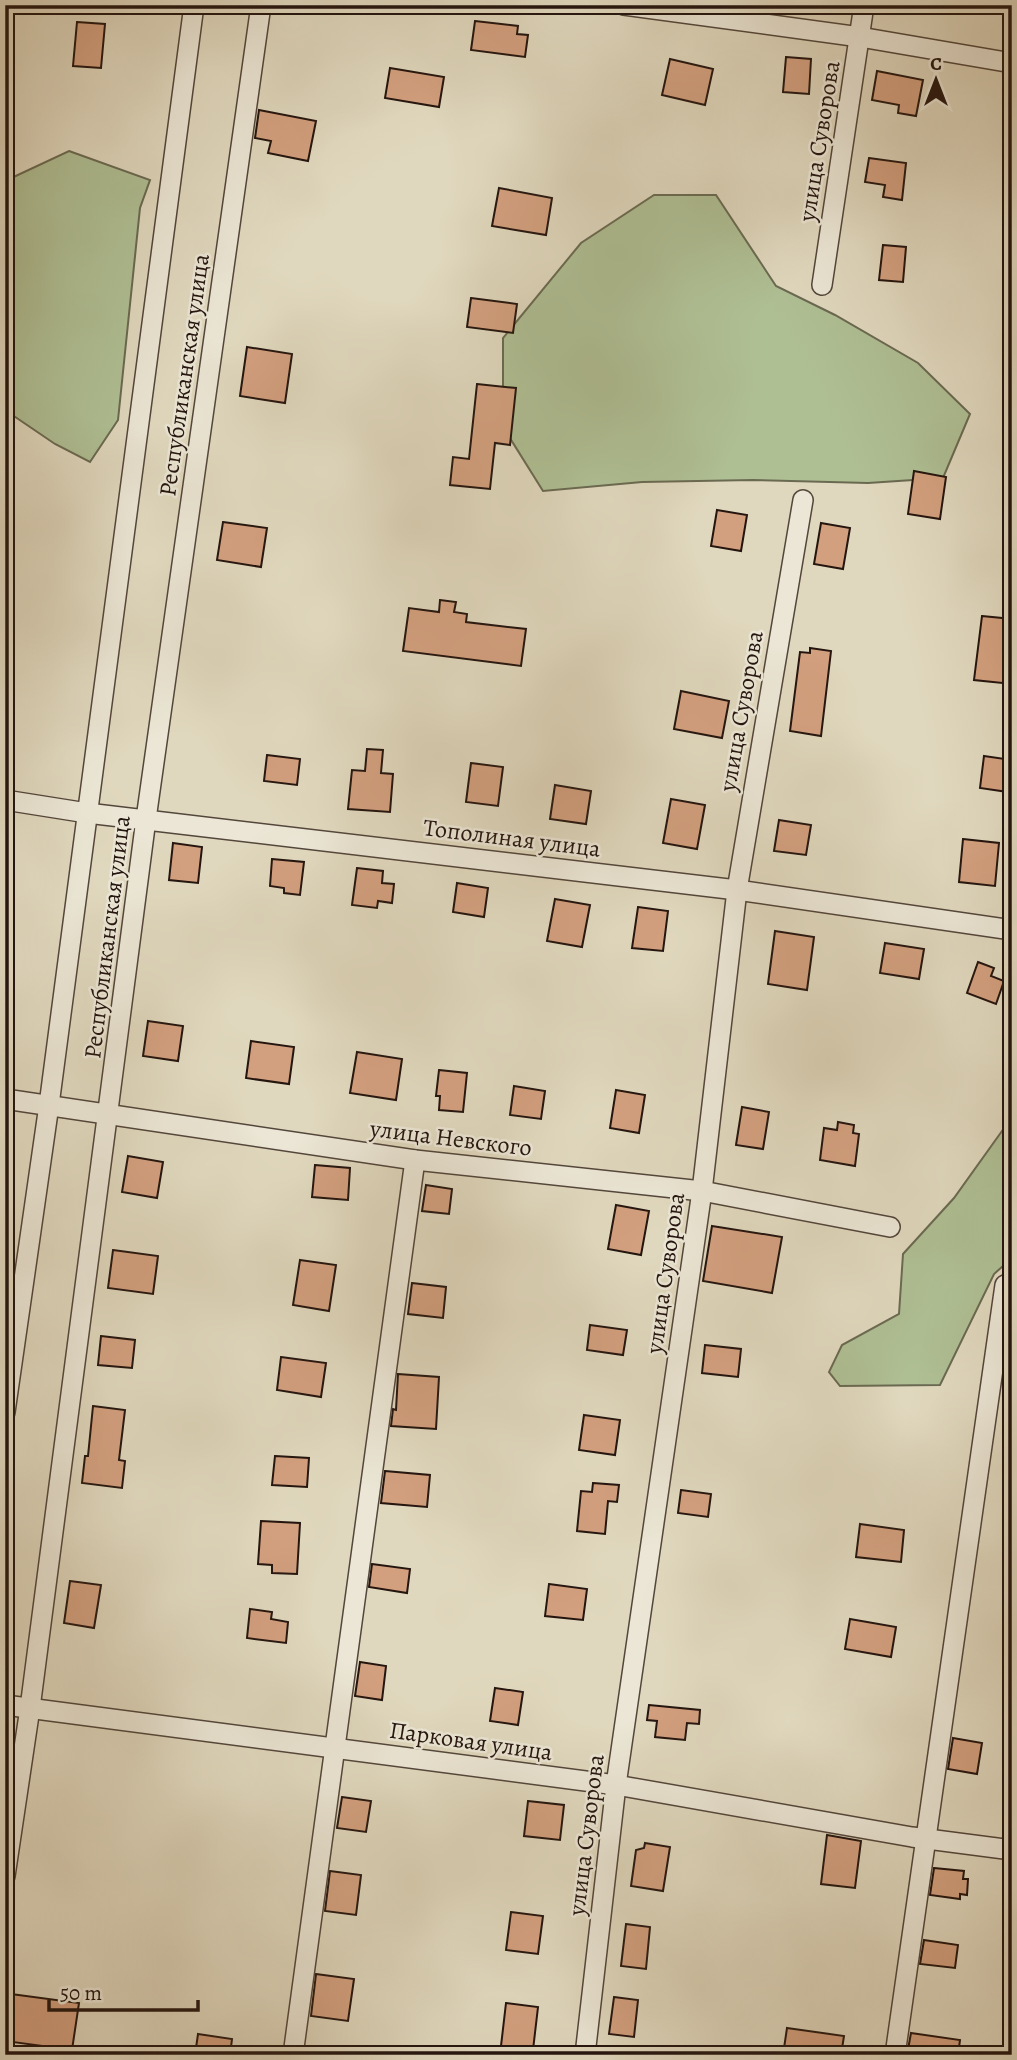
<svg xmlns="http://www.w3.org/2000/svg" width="1017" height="2060" viewBox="0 0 1017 2060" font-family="Alegreya,serif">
<rect width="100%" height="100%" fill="#e0d8be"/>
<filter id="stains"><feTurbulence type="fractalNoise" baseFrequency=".00286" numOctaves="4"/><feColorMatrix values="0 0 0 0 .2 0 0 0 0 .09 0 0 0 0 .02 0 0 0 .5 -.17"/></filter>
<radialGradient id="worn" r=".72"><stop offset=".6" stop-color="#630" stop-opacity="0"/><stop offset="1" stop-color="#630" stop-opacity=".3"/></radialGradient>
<g fill="#afbf94" stroke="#6a6a52" stroke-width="2">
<polygon points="69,151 150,180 140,208 118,420 90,462 55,444 5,410 5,181"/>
<polygon points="654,195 716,195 776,286 835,315 918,363 970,414 943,478 868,483 753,480 642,482 543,491 503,427 503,338 581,243"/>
<polygon points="1012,1117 1012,1258 994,1274 940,1385 840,1386 829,1372 842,1345 899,1314 903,1254 954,1198"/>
</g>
<g fill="#d3a07f" stroke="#24150f" stroke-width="2">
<polygon points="475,21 518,26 517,34 528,35 525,57 471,50"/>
<polygon points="77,22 105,24 101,68 73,66"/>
<polygon points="786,57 811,59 809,94 783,92"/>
<polygon points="670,59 713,69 705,105 662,95"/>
<polygon points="390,68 444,77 439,107 385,98"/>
<polygon points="877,71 923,80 916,116 898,113 899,105 872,100"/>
<polygon points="259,110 316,121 308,161 268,153 271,141 255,138"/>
<polygon points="869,158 906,163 902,200 883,197 885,185 865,182"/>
<polygon points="499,188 552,198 546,235 492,226"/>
<polygon points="883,245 906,247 903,282 879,280"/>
<polygon points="471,298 517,304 513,333 467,327"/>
<polygon points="247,347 292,354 285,403 240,396"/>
<polygon points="477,384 516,388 510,445 495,443 490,489 450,485 453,457 469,459"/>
<polygon points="914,471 946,477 940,519 908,514"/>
<polygon points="717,510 747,515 741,551 711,546"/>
<polygon points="223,522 267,528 261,567 217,560"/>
<polygon points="821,523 850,528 843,569 814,564"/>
<polygon points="440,600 456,602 454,612 467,614 466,622 526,629 521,666 403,651 409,608 439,612"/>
<polygon points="982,616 1012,619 1012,684 974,680"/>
<polygon points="810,648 831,651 821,736 790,731 800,652 810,653"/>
<polygon points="681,691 729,701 722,738 674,729"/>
<polygon points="367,749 383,750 381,773 393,774 390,812 348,809 352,770 365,771"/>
<polygon points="267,755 300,759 297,785 264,781"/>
<polygon points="984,756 1012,760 1008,792 980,788"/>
<polygon points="471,763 503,767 498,806 466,802"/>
<polygon points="555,785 591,791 586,824 550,819"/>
<polygon points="671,799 705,805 697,849 663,843"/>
<polygon points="779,820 811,825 806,855 774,851"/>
<polygon points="963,839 999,843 995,886 959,882"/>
<polygon points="173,843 202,847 198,883 169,880"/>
<polygon points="272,859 304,862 300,895 284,893 284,888 270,886"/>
<polygon points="357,868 383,871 382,883 394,884 392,903 378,901 377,908 352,905"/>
<polygon points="457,883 488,888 484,917 453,912"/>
<polygon points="555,899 590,905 582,947 547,941"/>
<polygon points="638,907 668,911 663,951 632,948"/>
<polygon points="775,931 814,937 807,990 768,984"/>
<polygon points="885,943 924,949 919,979 880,973"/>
<polygon points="978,962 994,968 991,976 1004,981 996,1004 967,993"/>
<polygon points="148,1021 183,1026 178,1061 143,1056"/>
<polygon points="251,1041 294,1047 289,1084 246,1078"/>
<polygon points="357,1052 402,1059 396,1100 350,1093"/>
<polygon points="439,1070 467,1073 463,1112 439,1110 440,1096 436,1096"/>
<polygon points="514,1086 545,1091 541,1119 510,1115"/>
<polygon points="616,1090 645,1095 639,1133 610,1128"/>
<polygon points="742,1107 769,1112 763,1149 736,1145"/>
<polygon points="838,1122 854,1125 853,1133 859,1134 855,1166 820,1160 824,1128 837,1130"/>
<polygon points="128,1156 163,1162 157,1198 122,1192"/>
<polygon points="315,1165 350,1168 348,1200 312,1197"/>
<polygon points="426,1185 452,1189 449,1214 422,1211"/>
<polygon points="616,1205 649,1211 641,1255 608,1249"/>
<polygon points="712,1226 782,1237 772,1293 703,1281"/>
<polygon points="113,1250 158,1256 153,1294 108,1288"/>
<polygon points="300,1260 336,1265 329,1311 293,1305"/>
<polygon points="412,1283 446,1287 443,1318 408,1314"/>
<polygon points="590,1325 627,1330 623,1355 587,1350"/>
<polygon points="101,1336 135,1340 132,1368 98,1365"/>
<polygon points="705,1345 741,1349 738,1377 702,1373"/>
<polygon points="281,1357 326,1363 321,1397 277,1390"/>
<polygon points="398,1374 439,1377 436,1429 391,1426 393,1409 396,1410"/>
<polygon points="93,1406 125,1410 119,1460 125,1461 122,1488 82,1483 85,1456 88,1456"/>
<polygon points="584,1415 620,1420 615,1455 579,1450"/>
<polygon points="275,1456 309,1458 307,1487 272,1485"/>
<polygon points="385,1471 430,1475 427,1507 381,1503"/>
<polygon points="593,1483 619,1485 617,1502 608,1501 605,1534 577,1531 581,1491 592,1492"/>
<polygon points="681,1490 711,1494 708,1517 678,1513"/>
<polygon points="261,1521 300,1523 297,1574 272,1573 272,1565 258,1564"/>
<polygon points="860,1524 904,1530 901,1562 856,1557"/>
<polygon points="372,1564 410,1569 407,1593 369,1587"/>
<polygon points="70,1581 101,1585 94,1628 64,1623"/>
<polygon points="549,1584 587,1589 583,1620 545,1616"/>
<polygon points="250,1609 272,1612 271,1619 288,1622 286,1643 247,1638"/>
<polygon points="850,1619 896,1627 891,1657 845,1649"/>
<polygon points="360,1662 386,1666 382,1700 355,1696"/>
<polygon points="495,1688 523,1692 518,1725 490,1721"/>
<polygon points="649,1705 700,1710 699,1724 687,1723 685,1740 655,1737 657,1721 647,1720"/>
<polygon points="953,1738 982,1743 977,1774 948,1769"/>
<polygon points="342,1797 371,1801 366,1832 337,1828"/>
<polygon points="528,1801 564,1805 560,1840 524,1836"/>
<polygon points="827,1835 861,1841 855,1888 821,1884"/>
<polygon points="645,1843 670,1847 663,1891 631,1886 636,1850 644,1848"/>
<polygon points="934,1868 964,1871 963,1879 968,1879 967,1895 960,1894 960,1899 930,1895"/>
<polygon points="330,1871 361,1875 356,1915 325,1911"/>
<polygon points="511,1912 543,1916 538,1954 506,1950"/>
<polygon points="626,1924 650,1927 646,1969 621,1966"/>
<polygon points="924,1940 958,1945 955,1968 920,1964"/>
<polygon points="316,1974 354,1979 348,2021 311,2016"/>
<polygon points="11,1994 79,2003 72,2050 5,2041"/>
<polygon points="614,1997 638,2000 634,2037 609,2034"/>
<polygon points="506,2003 538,2007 533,2050 501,2046"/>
<polygon points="787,2028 844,2036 841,2055 783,2055"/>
<polygon points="911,2033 960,2040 958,2055 907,2055"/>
<polygon points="198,2034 232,2039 230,2055 195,2055"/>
</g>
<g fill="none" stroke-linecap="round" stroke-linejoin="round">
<defs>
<g id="minor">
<polyline points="624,5 860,37 1012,63"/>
<polyline points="822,285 864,5"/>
<polyline points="5,800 87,813 737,890 1012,930"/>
<polyline points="5,1099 415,1160 702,1191 890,1227"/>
<polyline points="5,1412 49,1105 194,5"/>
<polyline points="5,1705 616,1785 912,1837 1012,1850"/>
<polyline points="5,1876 30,1708 146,819 261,5"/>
<polyline points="293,2055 415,1160"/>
<polyline points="585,2055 616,1785 702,1191 737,890 803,500"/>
<polyline points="895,2055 1005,1285"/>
</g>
</defs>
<use href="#minor" stroke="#53463b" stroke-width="22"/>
<use href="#minor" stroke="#ebe6d5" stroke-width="19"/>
</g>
<g text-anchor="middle" stroke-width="5" stroke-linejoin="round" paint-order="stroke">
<g font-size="24" fill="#24150f" stroke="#ebe6d5">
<text transform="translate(819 141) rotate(-81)" y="8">улица Суворова</text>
<text transform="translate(184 375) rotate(-82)" y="8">Республиканская улица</text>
<text transform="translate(741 711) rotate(-80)" y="8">улица Суворова</text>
<text transform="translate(512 838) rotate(7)" y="8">Тополиная улица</text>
<text transform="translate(107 937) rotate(-83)" y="8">Республиканская улица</text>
<text transform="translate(451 1138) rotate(7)" y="8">улица Невского</text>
<text transform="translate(665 1273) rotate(-82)" y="8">улица Суворова</text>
<text transform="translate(471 1741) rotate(8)" y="8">Парковая улица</text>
<text transform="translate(586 1835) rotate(-83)" y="8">улица Суворова</text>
</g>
</g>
<rect width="1017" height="2060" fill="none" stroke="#e0d8be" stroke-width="28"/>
<rect x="7" y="7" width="1003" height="2046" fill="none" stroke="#24150f" stroke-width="3.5"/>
<rect x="14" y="14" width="989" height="2032" fill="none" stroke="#24150f" stroke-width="2"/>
<g transform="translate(936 80)" stroke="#ebe6d5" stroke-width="5" paint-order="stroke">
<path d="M0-5L12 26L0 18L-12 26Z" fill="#24150f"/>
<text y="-10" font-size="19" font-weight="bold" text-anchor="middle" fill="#24150f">С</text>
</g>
<path d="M49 2000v10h149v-10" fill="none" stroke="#24150f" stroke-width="3.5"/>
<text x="60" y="2000" font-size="21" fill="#24150f" stroke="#ebe6d5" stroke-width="5" paint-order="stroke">50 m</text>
<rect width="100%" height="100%" filter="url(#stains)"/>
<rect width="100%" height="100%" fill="url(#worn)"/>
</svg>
